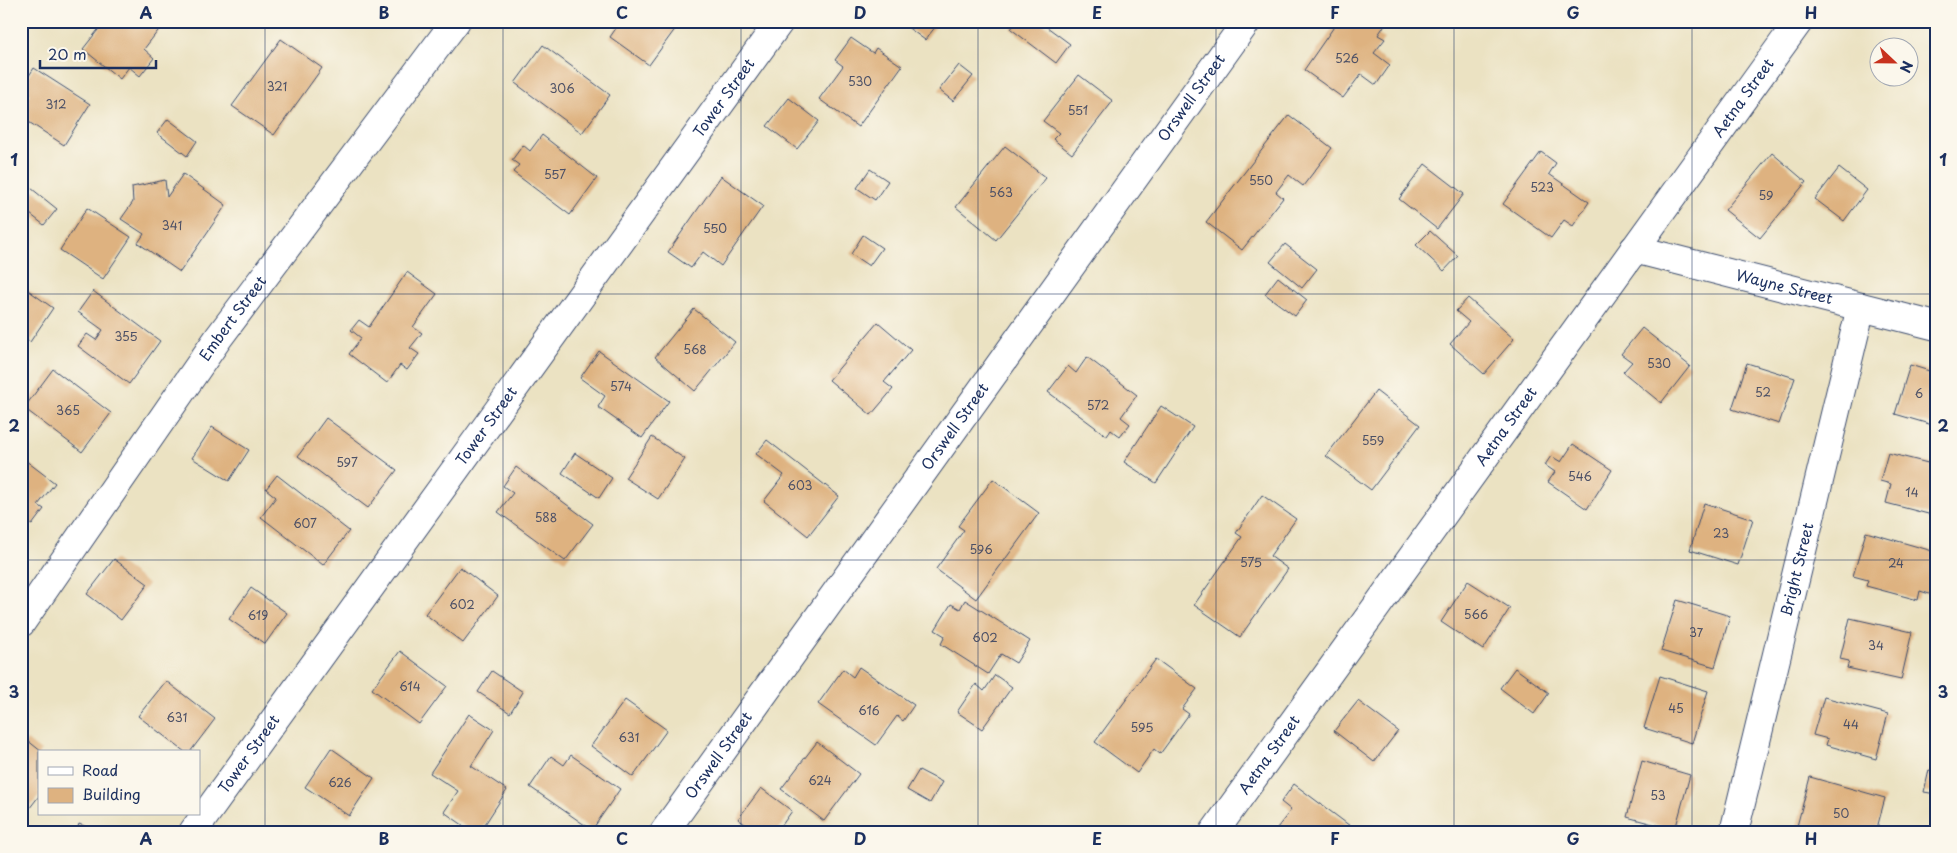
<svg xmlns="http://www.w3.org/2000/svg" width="1957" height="853" viewBox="0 0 1957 853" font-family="'Playpen Sans',sans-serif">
<rect width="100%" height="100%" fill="#fbf7ec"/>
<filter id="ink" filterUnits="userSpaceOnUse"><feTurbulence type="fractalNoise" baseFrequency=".02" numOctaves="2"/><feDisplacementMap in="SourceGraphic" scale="10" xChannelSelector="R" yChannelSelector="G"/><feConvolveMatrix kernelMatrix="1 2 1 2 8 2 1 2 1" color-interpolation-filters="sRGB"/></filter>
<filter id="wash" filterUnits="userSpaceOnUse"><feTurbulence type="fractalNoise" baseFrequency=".0096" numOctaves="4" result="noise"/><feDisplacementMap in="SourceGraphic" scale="20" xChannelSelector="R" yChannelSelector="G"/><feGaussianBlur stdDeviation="1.12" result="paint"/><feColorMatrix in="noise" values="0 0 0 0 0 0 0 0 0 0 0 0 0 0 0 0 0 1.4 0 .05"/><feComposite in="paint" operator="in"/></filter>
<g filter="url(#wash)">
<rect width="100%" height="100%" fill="#ebe2c2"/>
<g id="blocks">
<g fill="#deb280">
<polygon points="105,21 154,21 161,27 144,49 154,58 140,76 129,67 120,79 83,49"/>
<polygon points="621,21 681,21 649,65 610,37"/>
<polygon points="899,21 940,21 925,40"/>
<polygon points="1017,21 1039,21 1070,44 1056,63 1011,29"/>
<polygon points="1338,21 1357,21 1361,23 1362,21 1383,21 1386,23 1378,35 1385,39 1374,53 1390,65 1376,85 1361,74 1343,98 1304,70"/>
<polygon points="851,38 873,53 876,48 902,66 858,127 819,99 843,66 835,60"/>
<polygon points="281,39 322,68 274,135 232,106"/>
<polygon points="543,45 610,95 582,133 515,83"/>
<polygon points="959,65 973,76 953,101 939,90"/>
<polygon points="34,68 90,104 64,145 21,117 21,107 30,94 21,88"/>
<polygon points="1079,75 1113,101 1072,154 1053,139 1059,133 1043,121"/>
<polygon points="789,98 819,121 797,149 767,126"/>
<polygon points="1289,115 1332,148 1303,186 1289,175 1276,192 1283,198 1242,250 1206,222"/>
<polygon points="168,119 197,141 187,156 157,133"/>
<polygon points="542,135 597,178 570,215 513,172 519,165 512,160 523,145 530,151"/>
<polygon points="1005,146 1046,178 996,240 956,207"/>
<polygon points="1541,152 1556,163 1549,174 1589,202 1573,226 1564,220 1551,238 1503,204"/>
<polygon points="1772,153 1806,182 1760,238 1725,210"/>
<polygon points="1425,164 1464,194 1437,229 1399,199"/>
<polygon points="1839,168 1867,190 1844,221 1815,199"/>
<polygon points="870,169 888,181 875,200 857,188"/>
<polygon points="183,174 226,205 180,272 138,243 144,234 121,219 133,202 132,187 165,180 167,197"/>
<polygon points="721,176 763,206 721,266 703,252 691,268 668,252"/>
<polygon points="21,180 57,209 44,225 30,214 21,225"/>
<polygon points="87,208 131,237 103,279 60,250"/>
<polygon points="1430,231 1458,256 1444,271 1416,245"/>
<polygon points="863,235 882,248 869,266 851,254"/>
<polygon points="1285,244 1317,269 1302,288 1270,262"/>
<polygon points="407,272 437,294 413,327 422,333 410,348 419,354 407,370 400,365 387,383 349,354 361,338 351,330 359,320 369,327"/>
<polygon points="1278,277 1307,300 1295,316 1265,294"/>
<polygon points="25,288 53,308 30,342 21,336 21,292"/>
<polygon points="93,291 160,341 129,384 78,346 87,334 96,340 103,330 78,312"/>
<polygon points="1468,298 1514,339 1484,374 1450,344 1469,322 1456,311"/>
<polygon points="694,309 735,342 695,391 655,357"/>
<polygon points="878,322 911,350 884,382 893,389 871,415 829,380"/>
<polygon points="1642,328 1690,366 1661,403 1623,372 1632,362 1621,354"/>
<polygon points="599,351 669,401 642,438 598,407 605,396 580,378"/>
<polygon points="1087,357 1137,395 1121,417 1130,424 1120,437 1111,430 1107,436 1048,392 1068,366 1076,373"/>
<polygon points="1747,363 1795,378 1779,424 1732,409"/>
<polygon points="1910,365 1936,373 1936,426 1895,414"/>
<polygon points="53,369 111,413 82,452 24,408"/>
<polygon points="1376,391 1420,425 1371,490 1326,456"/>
<polygon points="1161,406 1193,427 1156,483 1124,462"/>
<polygon points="326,418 397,470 368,508 298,456"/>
<polygon points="212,427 249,450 229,481 192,458"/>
<polygon points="652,437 685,459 658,499 625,478"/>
<polygon points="767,440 839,496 808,536 764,501 784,475 756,454"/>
<polygon points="1573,444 1612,470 1587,509 1548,482 1555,472 1545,465 1551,456 1561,462"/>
<polygon points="575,453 612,478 599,498 562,473"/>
<polygon points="1888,453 1936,465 1936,516 1886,503 1891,484 1880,481"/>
<polygon points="21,457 55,483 38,505 44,509 32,525 21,518"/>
<polygon points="516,467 593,524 565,561 498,512 513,493 503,486"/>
<polygon points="277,475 349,531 323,565 261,517 276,497 266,489"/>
<polygon points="993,479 1039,513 976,599 936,569 964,530 958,526"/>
<polygon points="1262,495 1296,519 1270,556 1288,569 1240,637 1194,605 1242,537 1236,533"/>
<polygon points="1704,503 1753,519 1738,565 1690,550"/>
<polygon points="1866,532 1936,552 1936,596 1920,591 1918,600 1866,586 1868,580 1853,576"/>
<polygon points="114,559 148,584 121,620 87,594"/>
<polygon points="460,567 498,596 463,643 425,614"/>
<polygon points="1468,581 1510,608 1483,650 1441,622"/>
<polygon points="251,588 287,613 265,644 229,619"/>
<polygon points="965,600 1030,641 1016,663 1001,654 988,674 941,644 945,636 935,630 951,604 960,609"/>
<polygon points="1677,600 1730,616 1715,667 1661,651"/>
<polygon points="1850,618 1912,632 1901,680 1847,668 1849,661 1840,659"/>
<polygon points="400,651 447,686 419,724 372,689"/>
<polygon points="1156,659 1197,689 1182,709 1189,714 1160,754 1154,749 1137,773 1095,742"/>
<polygon points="859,667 914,705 903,721 897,716 876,745 818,704 843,669 853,677"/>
<polygon points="1515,668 1549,693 1534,714 1500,688"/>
<polygon points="492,671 523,692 510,713 478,692"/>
<polygon points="995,675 1012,687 982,729 957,712 976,684 984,691"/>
<polygon points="1660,676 1708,691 1692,743 1644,728"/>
<polygon points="166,681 215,719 190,752 185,752 138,716"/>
<polygon points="1824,697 1888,714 1876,759 1826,745 1828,739 1813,735"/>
<polygon points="625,700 667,730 633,777 591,746"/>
<polygon points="1358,701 1398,731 1374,762 1334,731"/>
<polygon points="469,714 494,730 471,766 507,790 480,832 473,832 444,812 458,791 430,773"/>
<polygon points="27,740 42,752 39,752 39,796 29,809 21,803 21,748"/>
<polygon points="817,742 859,774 824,821 781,789"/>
<polygon points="331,748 374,778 349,816 305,787"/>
<polygon points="571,755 620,789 592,830 530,787 551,756 564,765"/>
<polygon points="1642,761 1690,775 1675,830 1627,817"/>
<polygon points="919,770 942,782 930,803 907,790"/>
<polygon points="1929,770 1936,772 1936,794 1924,792"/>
<polygon points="1810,777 1885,798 1876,832 1804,832 1796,830"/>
<polygon points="1294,784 1358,832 1274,832 1291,810 1281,802"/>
<polygon points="761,788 792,811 777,832 756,832 738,819"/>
<polygon points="79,824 99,832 76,832"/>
</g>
</g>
</g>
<g filter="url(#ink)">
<use href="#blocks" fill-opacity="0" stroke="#3a4a6d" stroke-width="1"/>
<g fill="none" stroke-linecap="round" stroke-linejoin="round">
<defs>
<g id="street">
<path id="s1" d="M 1634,249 L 1936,326"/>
<path id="s2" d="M 21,623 L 219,337 L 456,21"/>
<path id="s3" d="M 193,832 L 780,21"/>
<path id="s4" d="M 664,832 L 1247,21"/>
<path id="s5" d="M 1214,832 L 1799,21"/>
<path id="s6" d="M 1734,832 L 1861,307"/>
</g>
</defs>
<use href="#street" stroke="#3a4a6d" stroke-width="30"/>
<use href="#street" stroke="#fff" stroke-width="28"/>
</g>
</g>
<path fill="none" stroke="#1b2f5e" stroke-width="1" stroke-opacity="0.55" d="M 265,21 L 265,832M 503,21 L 503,832M 741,21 L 741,832M 978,21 L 978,832M 1216,21 L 1216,832M 1454,21 L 1454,832M 1692,21 L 1692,832M 21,294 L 1936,294M 21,560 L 1936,560"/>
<g text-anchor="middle" stroke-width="4" stroke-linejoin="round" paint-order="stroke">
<g font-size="12" fill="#4c5066">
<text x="1347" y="63">526</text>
<text x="860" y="86">530</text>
<text x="277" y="91">321</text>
<text x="562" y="93">306</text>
<text x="56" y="109">312</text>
<text x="1078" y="115">551</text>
<text x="555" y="179">557</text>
<text x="1261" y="185">550</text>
<text x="1542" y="192">523</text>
<text x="1001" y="197">563</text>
<text x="1766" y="200">59</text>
<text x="172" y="230">341</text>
<text x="715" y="233">550</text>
<text x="126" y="341">355</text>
<text x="695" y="354">568</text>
<text x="1659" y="368">530</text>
<text x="621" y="391">574</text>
<text x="1763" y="397">52</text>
<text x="1919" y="398">6</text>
<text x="1098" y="410">572</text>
<text x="68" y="415">365</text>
<text x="1373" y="445">559</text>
<text x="347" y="467">597</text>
<text x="1580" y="481">546</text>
<text x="800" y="490">603</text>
<text x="1912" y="497">14</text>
<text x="546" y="522">588</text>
<text x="305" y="528">607</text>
<text x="1721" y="538">23</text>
<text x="981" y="554">596</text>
<text x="1251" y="567">575</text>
<text x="1896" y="568">24</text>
<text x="462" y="609">602</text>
<text x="1476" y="619">566</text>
<text x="258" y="620">619</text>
<text x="1696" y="637">37</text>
<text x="985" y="642">602</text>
<text x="1876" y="650">34</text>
<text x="410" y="691">614</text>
<text x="1676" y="713">45</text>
<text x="869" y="715">616</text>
<text x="177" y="722">631</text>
<text x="1851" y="729">44</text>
<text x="1142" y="732">595</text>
<text x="629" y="742">631</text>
<text x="820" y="785">624</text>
<text x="340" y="787">626</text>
<text x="1658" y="800">53</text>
<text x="1841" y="818">50</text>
</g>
<g font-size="15" fill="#1b2f5e" stroke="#fbf7ec">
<text dy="5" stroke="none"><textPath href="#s4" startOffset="904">Orswell Street</textPath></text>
<text dy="5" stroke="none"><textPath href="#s3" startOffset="906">Tower Street</textPath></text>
<text dy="5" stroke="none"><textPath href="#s5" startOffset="905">Aetna Street</textPath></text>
<text dy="5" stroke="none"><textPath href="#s1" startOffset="155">Wayne Street</textPath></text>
<text dy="5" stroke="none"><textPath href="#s2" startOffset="371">Embert Street</textPath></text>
<text dy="5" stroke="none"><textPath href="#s4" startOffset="499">Orswell Street</textPath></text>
<text dy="5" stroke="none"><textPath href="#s5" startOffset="500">Aetna Street</textPath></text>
<text dy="5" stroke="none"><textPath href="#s3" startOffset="501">Tower Street</textPath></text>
<text dy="5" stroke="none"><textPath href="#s6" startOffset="270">Bright Street</textPath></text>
<text dy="5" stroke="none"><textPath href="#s3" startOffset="96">Tower Street</textPath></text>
<text dy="5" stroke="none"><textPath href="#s4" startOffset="94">Orswell Street</textPath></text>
<text dy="5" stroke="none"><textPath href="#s5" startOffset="95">Aetna Street</textPath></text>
</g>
</g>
<rect width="1957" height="853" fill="none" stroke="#fbf7ec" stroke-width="55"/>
<rect x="38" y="750" width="162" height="65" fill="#fbf7ec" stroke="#a1a7b3"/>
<rect x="48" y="767" width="25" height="8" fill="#ffffff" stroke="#a1a7b3"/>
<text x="82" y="776" font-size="15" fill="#1b2f5e">Road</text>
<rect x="48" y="788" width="25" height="15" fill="#deb280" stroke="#a1a7b3"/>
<text x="82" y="800" font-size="15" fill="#1b2f5e">Building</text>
<g transform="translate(1894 62) rotate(112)"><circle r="24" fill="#fbf7ec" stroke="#a1a7b3"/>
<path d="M0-4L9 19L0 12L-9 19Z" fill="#c8321e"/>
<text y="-8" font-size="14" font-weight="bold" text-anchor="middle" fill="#1b2f5e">N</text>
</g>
<path d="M40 60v8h116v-8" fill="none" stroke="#1b2f5e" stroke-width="2.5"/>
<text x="48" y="60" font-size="15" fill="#1b2f5e" stroke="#fbf7ec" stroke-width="4" paint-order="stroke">20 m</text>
<rect x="28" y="28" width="1902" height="798" fill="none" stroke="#1b2f5e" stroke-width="2"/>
<g font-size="16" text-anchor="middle" font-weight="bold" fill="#1b2f5e">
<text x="146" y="19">A</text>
<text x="384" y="19">B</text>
<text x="622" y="19">C</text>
<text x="860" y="19">D</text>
<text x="1097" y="19">E</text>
<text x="1335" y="19">F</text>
<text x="1573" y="19">G</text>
<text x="1811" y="19">H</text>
<text x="14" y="166">1</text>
<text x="1943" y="166">1</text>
<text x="14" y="432">2</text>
<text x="1943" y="432">2</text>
<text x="14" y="698">3</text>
<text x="1943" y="698">3</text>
<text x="146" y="845">A</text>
<text x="384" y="845">B</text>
<text x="622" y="845">C</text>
<text x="860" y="845">D</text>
<text x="1097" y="845">E</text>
<text x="1335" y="845">F</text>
<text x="1573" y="845">G</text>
<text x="1811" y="845">H</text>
</g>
</svg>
